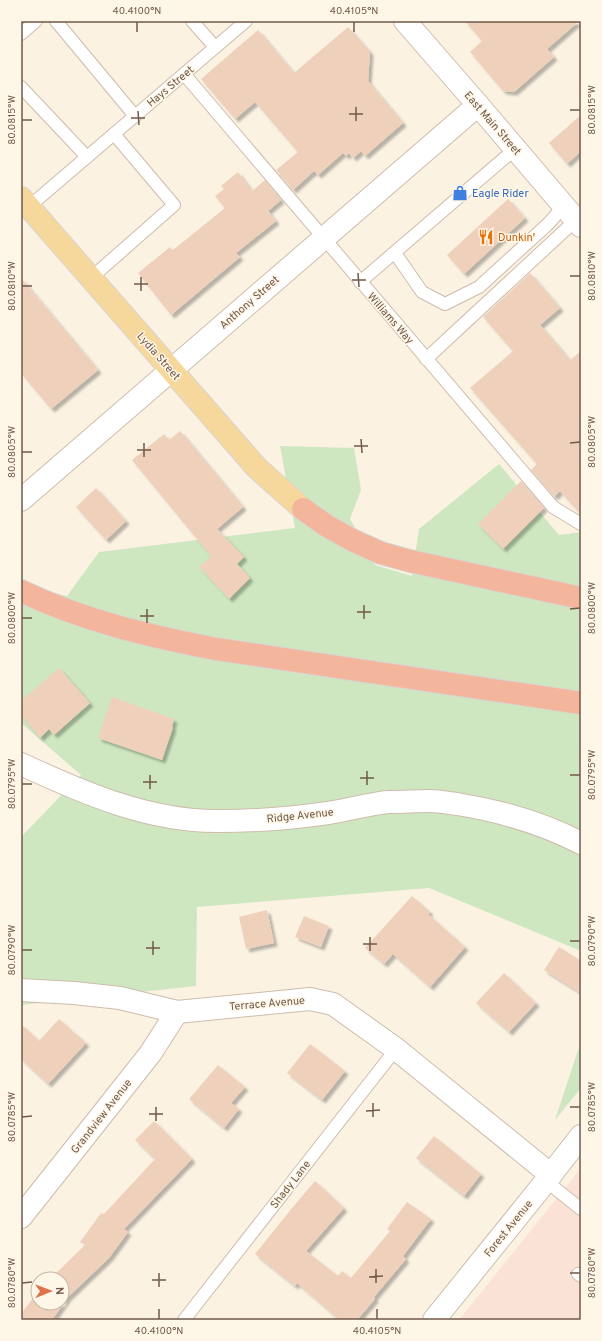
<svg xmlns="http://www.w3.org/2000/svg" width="602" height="1341" viewBox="0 0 602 1341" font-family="Overpass,sans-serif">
<defs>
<filter id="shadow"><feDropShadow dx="3.5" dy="3.5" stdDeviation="1" flood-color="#0004"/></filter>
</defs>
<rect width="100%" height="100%" fill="#fbf2e2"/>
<polygon fill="#fbe2d6" points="581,1168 581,1320 459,1320"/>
<g fill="#cfe7c1">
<polygon points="280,446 354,448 361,490 350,519 375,565 412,576 419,529 499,464 559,535 581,532 581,951 429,888 197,907 196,986 21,1005 21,837 81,775 21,723 21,585 67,596 99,552 295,528"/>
<polygon points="581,1041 581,1088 555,1120"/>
</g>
<g fill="#efd1bb" filter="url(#shadow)">
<polygon points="465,21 579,21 547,49 554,57 514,92 503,91 470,52 482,41"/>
<polygon points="348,27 370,52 368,81 403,123 365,156 361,151 353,158 349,153 346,156 343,153 318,175 314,171 293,190 276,170 298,152 255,102 235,119 201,79 258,30 294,73"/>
<polygon points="581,115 581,151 567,164 549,143"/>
<polygon points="238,172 252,191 265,180 281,200 268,211 276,221 236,253 240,257 171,315 138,273 170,247 173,250 225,208 215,196 224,189 221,186"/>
<polygon points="508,199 525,218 464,274 447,255"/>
<polygon points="530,273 560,308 540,325 570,360 581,351 581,515 560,491 554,497 531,470 537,464 470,388 513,351 483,317"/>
<polygon points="21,278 98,370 51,409 21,373"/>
<polygon points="180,431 243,507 217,529 244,557 237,564 250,578 229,599 199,567 211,556 132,460 164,434 169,440"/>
<polygon points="521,481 544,508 503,549 478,524"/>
<polygon points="96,488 126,521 106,540 76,507"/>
<polygon points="59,668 90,703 54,735 49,729 40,738 21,715 21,701"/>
<polygon points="112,697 174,719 172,727 173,727 162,760 98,738"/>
<polygon points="412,896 430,912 428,914 465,947 430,987 393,954 384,964 365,948"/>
<polygon points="267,910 274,943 246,949 239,917"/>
<polygon points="304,916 329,926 321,947 295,937"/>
<polygon points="559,947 581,961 581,993 544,970"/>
<polygon points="504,973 536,1003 509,1032 476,1003"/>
<polygon points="59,1019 86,1043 48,1084 21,1059 21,1024 39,1041"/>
<polygon points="310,1044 345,1071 322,1100 287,1073"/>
<polygon points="218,1065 245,1087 231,1103 239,1109 224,1128 189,1099"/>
<polygon points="154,1121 192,1159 124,1229 128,1232 109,1258 68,1297 52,1320 21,1320 21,1314 38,1291 38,1303 62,1303 62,1279 50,1279 85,1245 80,1242 101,1213 104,1214 155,1159 135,1140"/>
<polygon points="434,1136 481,1174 464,1196 416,1158"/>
<polygon points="315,1181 344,1208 306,1251 338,1276 342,1271 351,1278 390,1231 387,1229 407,1202 431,1219 403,1256 406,1259 374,1297 375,1299 357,1320 340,1320 297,1283 295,1286 255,1254 292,1208"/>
</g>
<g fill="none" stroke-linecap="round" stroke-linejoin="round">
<defs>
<g id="service">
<polyline points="56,21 135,116"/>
<polyline points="192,21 215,47"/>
<polyline points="21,34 36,21"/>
<polyline points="184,74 553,507 581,524"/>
<polyline points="21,87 87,157"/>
<polyline points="25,210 246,21"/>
<polyline points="395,253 422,292 445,304 479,287 548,224 564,206"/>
<polyline points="91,278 174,205 114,134"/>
<polyline points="360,282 515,149"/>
<polyline points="426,359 576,220"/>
<polyline points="546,1181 581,1209"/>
<polyline points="578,1274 581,1276"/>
<polyline points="184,1320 396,1049"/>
</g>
<g id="minor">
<polyline points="21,500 478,105"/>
<path d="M 21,764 C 83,793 150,822 220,821 C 256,821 293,818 328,813 C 348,810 368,804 388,802 C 402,802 416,801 430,801 C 439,801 449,803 457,804 C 501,811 542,823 581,843"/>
<polyline points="21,990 74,993 120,998 177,1012 310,999 333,1004 396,1049 551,1175"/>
<polyline points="21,1217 150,1054 177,1012"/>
<polyline points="434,1320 546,1181 581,1136"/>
</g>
<polyline id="secondary" points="405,21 478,105 581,226"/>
<polyline id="primary" points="21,198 257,468 303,509"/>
<g id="motorway">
<polyline points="303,509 327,526 354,541 381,553 410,561 581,598"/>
<path d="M 21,591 C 84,621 149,636 216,649 L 581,703"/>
</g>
</defs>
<use href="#service" stroke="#cebcac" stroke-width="14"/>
<use href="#minor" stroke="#cebcac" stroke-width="24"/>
<use href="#secondary" stroke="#d0bca9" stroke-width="24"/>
<use href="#primary" stroke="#dad4d0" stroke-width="24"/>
<use href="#motorway" stroke="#dad4d0" stroke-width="24"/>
<use href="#service" stroke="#fff" stroke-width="12"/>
<use href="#minor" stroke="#fff" stroke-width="22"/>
<use href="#secondary" stroke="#fff" stroke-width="22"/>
<use href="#primary" stroke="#f7d89c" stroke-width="22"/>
<use href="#motorway" stroke="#f3b59b" stroke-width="22"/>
</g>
<path fill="none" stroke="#71594a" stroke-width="1.5" d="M 137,22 L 137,32M 354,22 L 354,32M 356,107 L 356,121M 570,110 L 580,110M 138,111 L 139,125M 349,114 L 363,114M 131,118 L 145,118M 22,120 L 32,120M 358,273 L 359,287M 570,276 L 580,276M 141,277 L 141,291M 352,280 L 366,280M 134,284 L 148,284M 22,286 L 32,286M 361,439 L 362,453M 144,443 L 144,457M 570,443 L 580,442M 354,446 L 368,446M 137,450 L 151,450M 22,452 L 32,452M 364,605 L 364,619M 147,609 L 147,623M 570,609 L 580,608M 357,612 L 371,612M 140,616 L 154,616M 22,618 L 32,618M 367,771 L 367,785M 150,775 L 150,789M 570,775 L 580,775M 360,778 L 374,778M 143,782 L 157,782M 22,784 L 32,784M 370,937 L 370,951M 153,941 L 153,955M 570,941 L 580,941M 363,944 L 377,944M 146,948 L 160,948M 22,950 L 32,950M 373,1103 L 373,1117M 156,1107 L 156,1121M 570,1107 L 580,1107M 366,1111 L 380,1110M 149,1114 L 163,1114M 22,1117 L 32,1116M 376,1269 L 376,1283M 159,1273 L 159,1287M 570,1273 L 580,1273M 369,1277 L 383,1276M 152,1280 L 166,1280M 22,1283 L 32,1282M 159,1309 L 159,1319M 377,1309 L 377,1319"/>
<defs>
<symbol id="shop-bare" viewBox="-9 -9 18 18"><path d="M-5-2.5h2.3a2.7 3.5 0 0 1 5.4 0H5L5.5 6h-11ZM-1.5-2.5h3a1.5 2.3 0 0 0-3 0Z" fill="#3f7fe0" stroke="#fef6e7" stroke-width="2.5" paint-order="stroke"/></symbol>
<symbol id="restaurant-bare" viewBox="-9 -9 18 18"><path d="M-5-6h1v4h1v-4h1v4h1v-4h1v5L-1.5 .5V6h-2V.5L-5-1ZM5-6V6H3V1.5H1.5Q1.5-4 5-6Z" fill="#e8710a" stroke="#fef6e7" stroke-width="2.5" paint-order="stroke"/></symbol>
</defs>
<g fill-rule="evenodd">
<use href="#shop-bare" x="449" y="182" width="22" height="22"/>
<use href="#restaurant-bare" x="475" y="226" width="22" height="22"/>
</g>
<g text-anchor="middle" stroke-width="3" stroke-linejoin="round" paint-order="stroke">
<g font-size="11" fill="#71594a" stroke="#fef6e7">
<text transform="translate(170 86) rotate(-40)" y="4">Hays Street</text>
<text transform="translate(493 123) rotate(49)" y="4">East Main Street</text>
<text transform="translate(249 302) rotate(-41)" y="4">Anthony Street</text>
<text transform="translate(391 318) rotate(49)" y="4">Williams Way</text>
<text transform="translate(159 356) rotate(49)" y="4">Lydia Street</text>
<text transform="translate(300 815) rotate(-6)" y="4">Ridge Avenue</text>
<text transform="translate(267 1003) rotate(-5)" y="4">Terrace Avenue</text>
<text transform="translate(101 1116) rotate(-52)" y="4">Grandview Avenue</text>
<text transform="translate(290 1184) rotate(-52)" y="4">Shady Lane</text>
<text transform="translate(508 1228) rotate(-51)" y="4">Forest Avenue</text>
</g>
<g font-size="11" fill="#366cbe" stroke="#fef6e7" text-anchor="start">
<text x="472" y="197">Eagle Rider</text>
</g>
<g font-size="11" fill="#c56008" stroke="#fef6e7" text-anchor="start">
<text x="498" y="241">Dunkin'</text>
</g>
</g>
<rect width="602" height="1341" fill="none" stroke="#fef6e7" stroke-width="44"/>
<g transform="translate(50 1291) rotate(89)"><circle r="19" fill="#fef6e7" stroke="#c6b7a8"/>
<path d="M0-3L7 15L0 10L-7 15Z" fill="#e0724b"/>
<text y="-6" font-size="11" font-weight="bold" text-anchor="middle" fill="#71594a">N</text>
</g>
<rect x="22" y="22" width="558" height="1297" fill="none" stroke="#71594a" stroke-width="1.5"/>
<g font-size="10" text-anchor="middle" fill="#71594a">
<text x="137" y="14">40.4100°N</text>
<text x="354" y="14">40.4105°N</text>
<text transform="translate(591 110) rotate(-90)" y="4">80.0815°W</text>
<text transform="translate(11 120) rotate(-90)" y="4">80.0815°W</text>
<text transform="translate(591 276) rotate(-90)" y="4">80.0810°W</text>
<text transform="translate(11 286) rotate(-90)" y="4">80.0810°W</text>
<text transform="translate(591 442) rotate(-90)" y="4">80.0805°W</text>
<text transform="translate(11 452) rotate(-90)" y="4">80.0805°W</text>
<text transform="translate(591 608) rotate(-90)" y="4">80.0800°W</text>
<text transform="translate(11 618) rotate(-90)" y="4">80.0800°W</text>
<text transform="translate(591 775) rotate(-90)" y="4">80.0795°W</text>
<text transform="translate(11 784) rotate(-90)" y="4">80.0795°W</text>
<text transform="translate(591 941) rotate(-90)" y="4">80.0790°W</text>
<text transform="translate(11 950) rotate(-90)" y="4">80.0790°W</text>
<text transform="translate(591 1107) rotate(-90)" y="4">80.0785°W</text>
<text transform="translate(11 1117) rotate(-90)" y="4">80.0785°W</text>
<text transform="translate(591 1273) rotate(-90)" y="4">80.0780°W</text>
<text transform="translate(11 1283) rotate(-90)" y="4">80.0780°W</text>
<text x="159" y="1334">40.4100°N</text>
<text x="377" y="1334">40.4105°N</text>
</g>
</svg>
